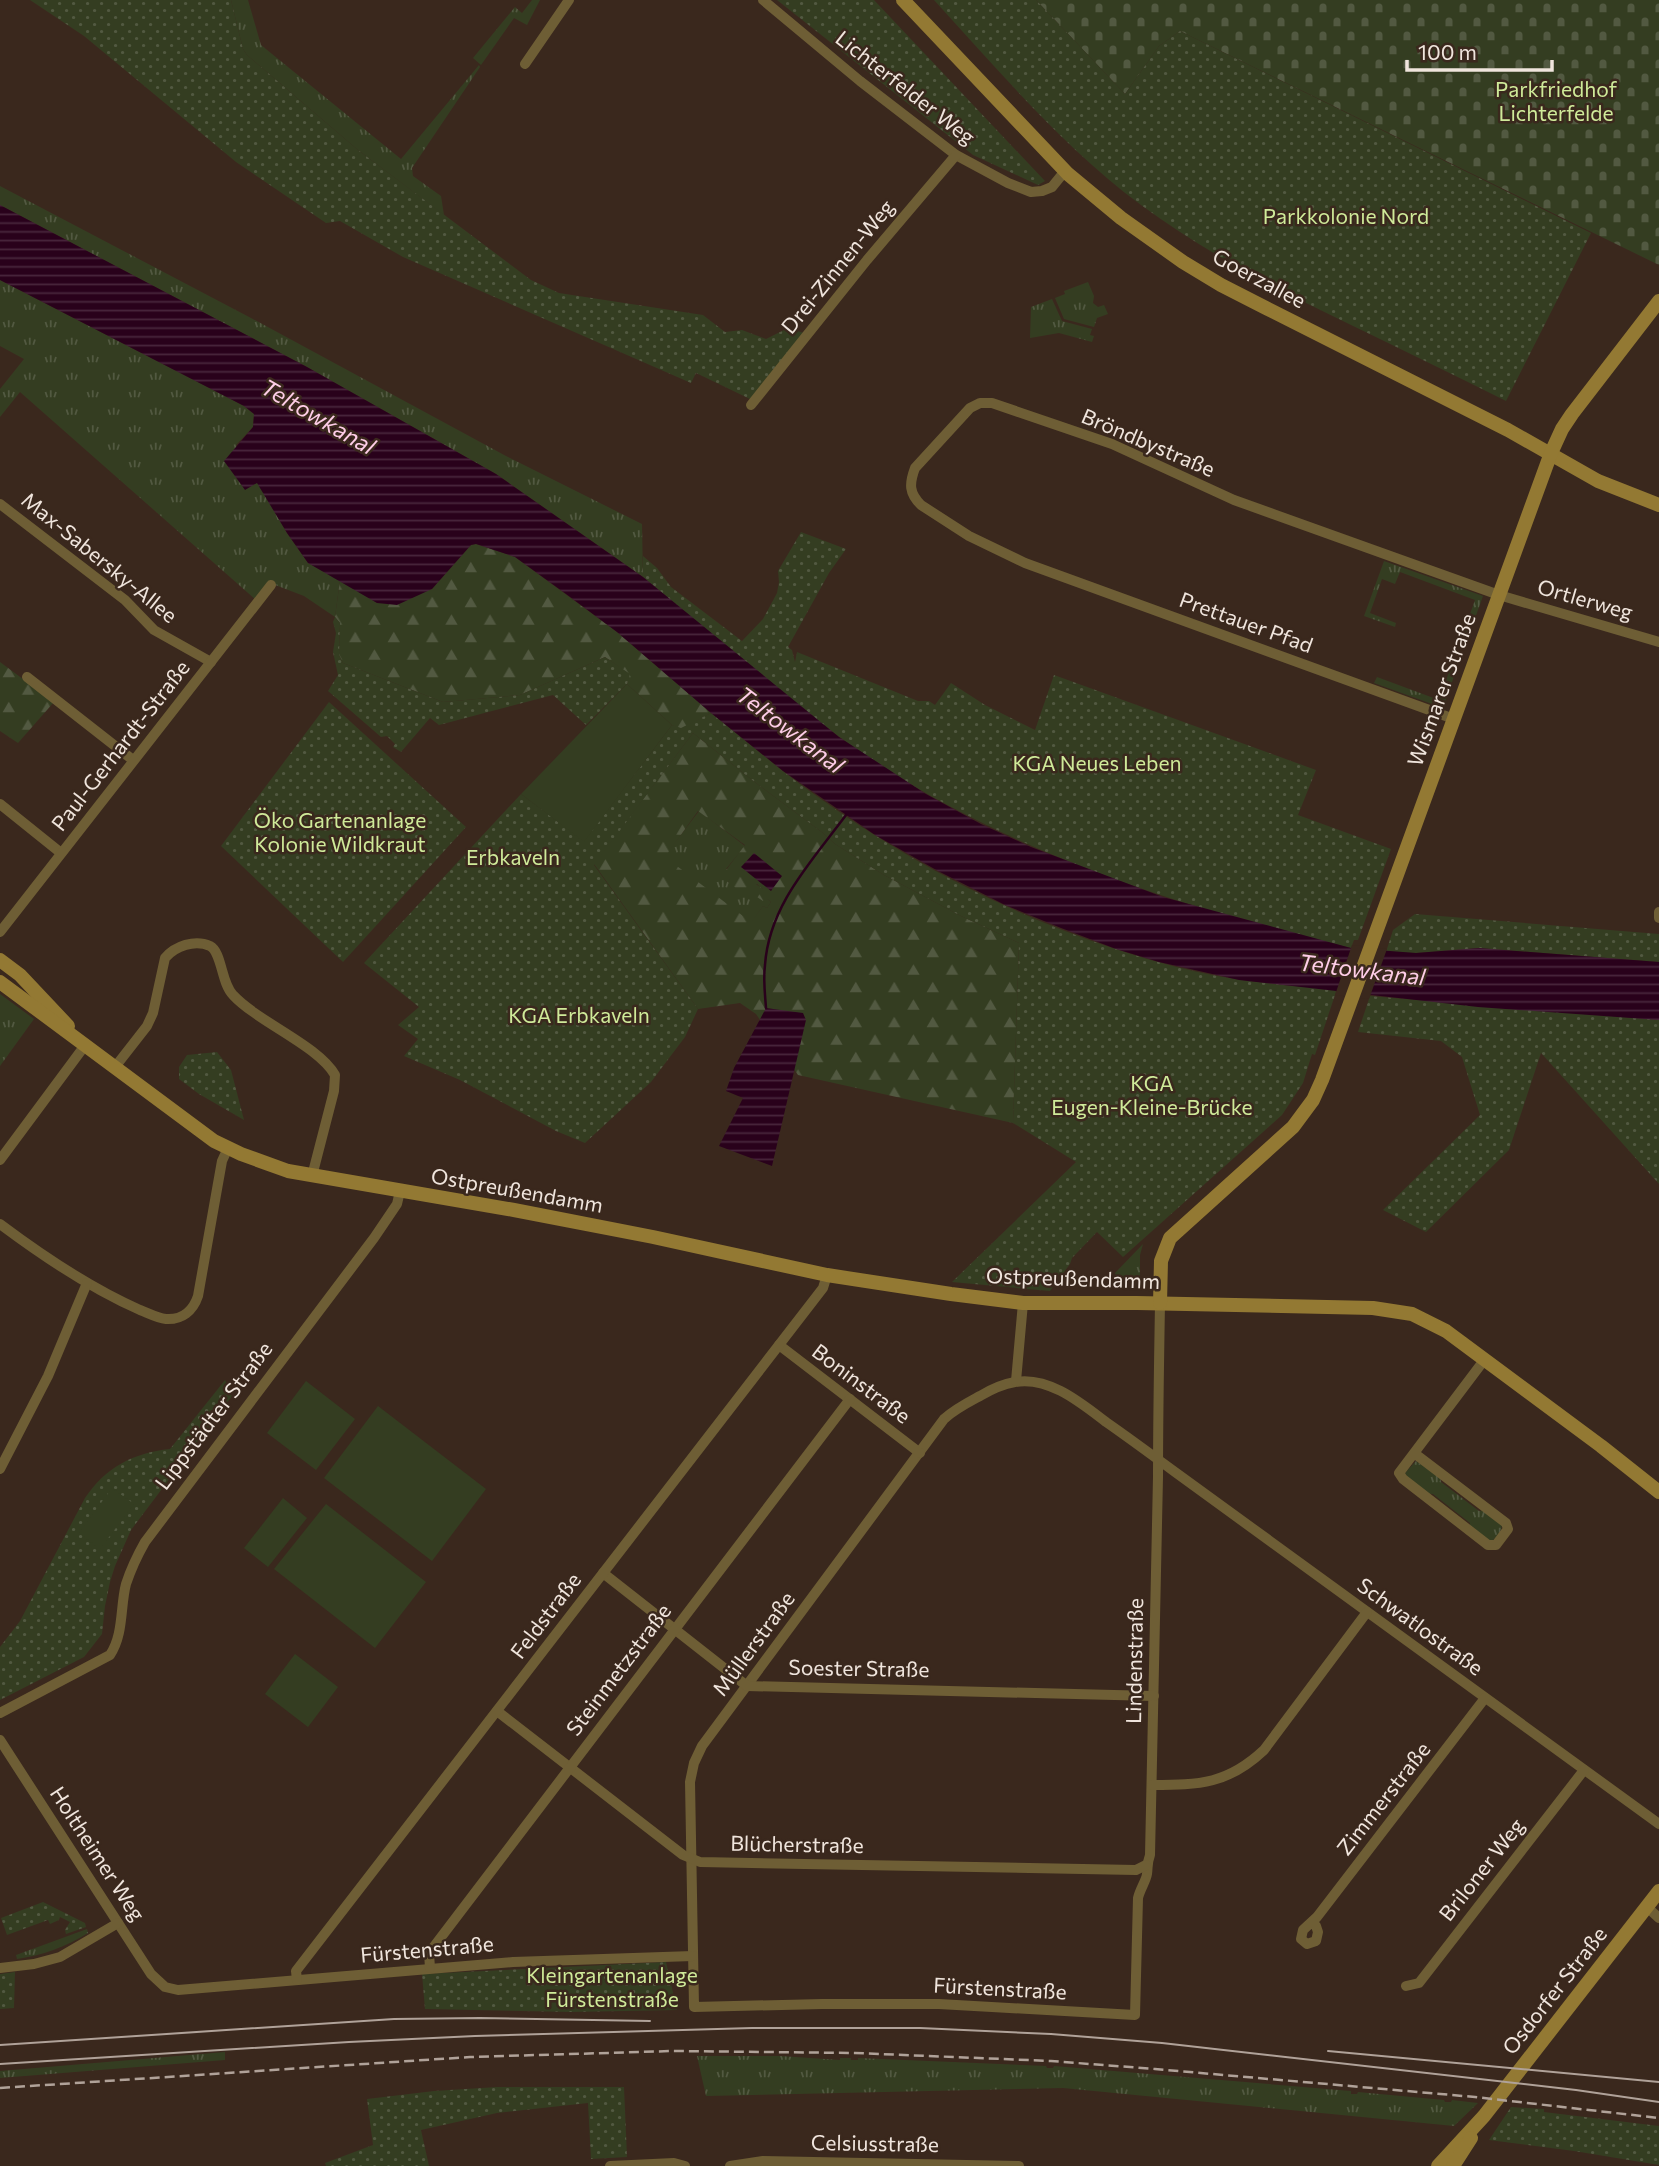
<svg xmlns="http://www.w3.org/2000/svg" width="1659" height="2166" viewBox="0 0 1659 2166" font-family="Commissioner,sans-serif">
<defs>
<pattern id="grass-tufts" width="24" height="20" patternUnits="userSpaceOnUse" patternTransform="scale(1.75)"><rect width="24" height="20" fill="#343d21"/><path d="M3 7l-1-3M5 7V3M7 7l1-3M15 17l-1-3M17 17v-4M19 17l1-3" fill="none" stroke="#525941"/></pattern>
<pattern id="forest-firs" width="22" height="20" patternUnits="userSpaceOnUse" patternTransform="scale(1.75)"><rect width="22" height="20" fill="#343d21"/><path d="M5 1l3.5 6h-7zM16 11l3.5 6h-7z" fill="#525941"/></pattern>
<pattern id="cemetery-stones" width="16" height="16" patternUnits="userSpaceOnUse" patternTransform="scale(1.75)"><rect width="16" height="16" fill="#343d21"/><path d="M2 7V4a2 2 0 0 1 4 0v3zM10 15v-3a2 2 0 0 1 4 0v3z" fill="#525941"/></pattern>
<pattern id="park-dots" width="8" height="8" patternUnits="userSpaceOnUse" patternTransform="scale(1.75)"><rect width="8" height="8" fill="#343d21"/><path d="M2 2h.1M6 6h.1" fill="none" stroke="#525941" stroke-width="1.8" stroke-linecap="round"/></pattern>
<pattern id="water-rules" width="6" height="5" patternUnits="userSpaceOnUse" patternTransform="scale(1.75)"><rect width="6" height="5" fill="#29011b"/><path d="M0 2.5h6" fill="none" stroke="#48263c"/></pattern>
</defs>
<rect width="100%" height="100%" fill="#3a281d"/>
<g fill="url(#grass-tufts)">
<polygon points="231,0 248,0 261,45 401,159 479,65 480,67 412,168 413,176 441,196 444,215 358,150 247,55 243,49"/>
<polygon points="532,0 540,0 527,25 514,18 481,65 473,58 515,7 522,13"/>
<polygon points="0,186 251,318 506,456 642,524 643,577 496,474 307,367 0,205"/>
<polygon points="0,280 244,406 254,414 253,427 236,445 287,533 308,563 340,580 335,617 304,596 270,583 256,600 20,392 0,417 0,389 24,359 0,346"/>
<polygon points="1088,282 1094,296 1093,303 1098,307 1104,305 1108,314 1097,318 1094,327 1064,319 1055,298 1065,294 1064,291"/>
<polygon points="1052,299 1062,321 1092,329 1090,335 1094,336 1092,342 1059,333 1030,338 1031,307"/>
<polygon points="1384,561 1483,596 1464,649 1458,648 1475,600 1400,572 1395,584 1382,579 1370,613 1396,623 1395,627 1364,616"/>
<polygon points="1453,661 1458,665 1443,708 1374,683 1377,677 1439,700"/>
<path d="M 699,811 L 745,846 L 726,869 L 733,875 L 728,882 C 737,883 755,881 762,888 C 766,894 765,898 771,902 L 767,908 L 763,906 L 751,923 L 664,857 Z"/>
<polygon points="0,994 34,1019 0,1066"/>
<polygon points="1143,1244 1140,1255 1140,1283 1133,1287 1119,1288 1115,1273"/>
<path d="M 1416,1461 L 1440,1477 L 1441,1482 L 1479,1511 L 1485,1510 L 1502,1525 C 1501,1533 1496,1540 1488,1542 L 1470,1528 L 1470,1523 L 1433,1494 C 1422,1494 1409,1483 1405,1473 Z"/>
<path d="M 87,1929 L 88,1933 C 65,1947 44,1955 17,1959 L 16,1955 Z"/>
<polygon points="225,2052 225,2060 0,2078 0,2071"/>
<polygon points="697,2056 780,2056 840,2060 840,2058 851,2058 851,2060 858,2060 858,2058 1046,2066 1047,2068 1053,2068 1054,2066 1351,2091 1351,2094 1357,2094 1358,2092 1444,2100 1445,2102 1451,2102 1452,2100 1478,2103 1454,2126 1063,2088 706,2096"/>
</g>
<g fill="url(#forest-firs)" fill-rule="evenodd">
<polygon points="476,544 515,557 617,632 711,713 681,729 672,725 627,684 629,674 605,657 520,695 443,702 343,663 339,655 340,623 335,617 340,580 377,603 432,589 471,545"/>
<polygon points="0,662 54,702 18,743 0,731"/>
<path d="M 693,733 L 756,783 L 823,833 L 835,844 L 884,875 L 961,916 L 1019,943 L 1013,1123 L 798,1075 L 756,1014 L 740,1003 L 698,1009 L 594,864 ZM 698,811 L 745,845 L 726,870 L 732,875 L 728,882 L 747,897 L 757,884 L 763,889 L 757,897 L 763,901 L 766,898 L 771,902 L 767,908 L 763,906 L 751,922 L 665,857 Z"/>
</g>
<polygon fill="url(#cemetery-stones)" points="1036,0 1659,0 1659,265 1180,31 1159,46 1125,94"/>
<g fill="url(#park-dots)">
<polygon points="30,0 231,0 243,49 247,55 358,150 531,280 559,293 703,315 725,332 742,330 766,339 788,328 804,333 750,399 696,373 691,383 403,257 340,221 326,223 236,162 84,36"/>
<polygon points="777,0 874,0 1045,181 1038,185 973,155"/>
<path d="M 934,0 L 1036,0 L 1125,94 L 1159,46 L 1180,31 L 1591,233 L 1506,401 C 1454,375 1401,349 1349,324 C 1276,289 1206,253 1141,205 C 1063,147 999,71 934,0 Z"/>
<path d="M 801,532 L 846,549 L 829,573 L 788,647 L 792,650 L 795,662 L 797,652 L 918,701 L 929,701 L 935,705 L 951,683 L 985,705 L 1035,730 L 1054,675 L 1316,770 L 1298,815 L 1391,849 L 1358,940 L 1354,940 L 1351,948 C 1188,909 1026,858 884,768 C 842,741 804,710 766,678 C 725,645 684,611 643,577 L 643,556 L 657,568 L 671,587 L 742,641 L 763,619 L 777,593 L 779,582 L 778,571 Z"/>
<polygon points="335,617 340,623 339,655 343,663 443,702 520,695 605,657 630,674 627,684 586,725 553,695 439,725 430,718 401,752 393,747 395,744 387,736 381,737 328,691 338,675 333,652 336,633 333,622"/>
<polygon points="329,702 466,827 343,962 221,846"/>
<path d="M 711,713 C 744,739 776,767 811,792 C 925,875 1059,940 1198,972 C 1243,982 1289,986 1334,989 L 1336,992 L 1315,1055 L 1312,1054 L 1303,1083 L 1282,1115 L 1123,1257 L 1097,1232 L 1072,1258 L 1070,1264 L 1050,1291 L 952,1282 L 1076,1162 L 1013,1123 L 1019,943 L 961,916 L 884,875 L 835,844 L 823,833 L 756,783 L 693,733 L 594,865 L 698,1009 L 685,1037 L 651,1082 L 585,1143 L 556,1131 L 460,1080 L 404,1056 L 418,1039 L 398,1025 L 419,1007 L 364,963 L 521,794 L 584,841 L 672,725 L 681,728 Z"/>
<polygon points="1415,914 1659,934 1659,962 1479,948 1416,953 1386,952 1393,930"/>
<polygon points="1370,996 1659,1020 1659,1184 1541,1053 1509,1150 1426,1232 1383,1210 1480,1115 1462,1057 1441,1041 1358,1032"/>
<polygon points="217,1052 231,1070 244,1120 199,1094 179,1079 179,1067 187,1055"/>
<path d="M 225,1380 L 232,1396 L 131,1530 L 115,1566 L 110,1582 L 105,1606 L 102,1634 L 84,1657 L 0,1700 L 0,1647 L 20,1621 L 85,1498 C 106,1467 133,1453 170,1449 Z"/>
<polygon points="43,1902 85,1923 86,1927 66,1934 65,1930 70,1922 60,1917 59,1920 50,1924 48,1920 7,1935 1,1918"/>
<polygon points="666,1962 677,2010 571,2012 425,2009 422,1974"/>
<polygon points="15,1972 14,2008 0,2009 0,1974"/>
<polygon points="497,2087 624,2087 627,2157 591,2159 588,2103 497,2113 421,2130 429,2166 326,2166 325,2163 373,2145 367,2099 434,2091"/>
<polygon points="1511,2107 1544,2109 1544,2112 1659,2126 1659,2165 1574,2151 1489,2140"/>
</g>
<g fill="#343d21">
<polygon points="627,684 672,725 584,842 521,794"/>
<polygon points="306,1381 355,1419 316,1470 267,1433"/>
<polygon points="378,1406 486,1489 432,1561 324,1478"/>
<polygon points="112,1488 134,1504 100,1549 79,1533"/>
<polygon points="283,1498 307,1518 268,1567 244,1548"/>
<polygon points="326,1504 426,1582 375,1648 274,1569"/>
<polygon points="295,1654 338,1687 308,1727 265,1694"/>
</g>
<g fill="url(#water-rules)">
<polygon points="0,205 307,367 496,474 643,577 839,737 926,794 981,824 1031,847 1163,897 1351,948 1416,953 1479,948 1659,962 1659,1020 1478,1007 1239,980 1159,962 1116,949 1061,928 1005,905 938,871 875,835 783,771 711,713 617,632 566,594 515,557 476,544 471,545 432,589 397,605 377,603 308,563 287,533 257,483 245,490 224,461 253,427 254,414 244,406 0,280"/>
<polygon points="754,853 782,876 771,891 741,867"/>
<polygon points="766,1008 803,1013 806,1020 772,1166 719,1146 743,1098 726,1091 734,1068"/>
</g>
<polygon fill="#3a281d" points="1352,945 1387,949 1369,999 1335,995"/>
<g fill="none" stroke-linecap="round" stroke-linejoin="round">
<path stroke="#29011b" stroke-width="2.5" d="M 766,1008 C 765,994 763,979 765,965 C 769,905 812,861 846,815"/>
<g stroke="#6e5e35" stroke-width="10">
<polyline points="763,0 860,81 956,155 1008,183 1031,192 1042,191 1052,187 1065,171"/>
<polyline points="525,64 569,0"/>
<polyline points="751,405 867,260 956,155"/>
<polyline points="0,504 125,600 154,630 211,662"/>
<polyline points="27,677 133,760"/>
<path d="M 1454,719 L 1025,563 L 969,536 L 921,505 C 909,493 909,484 915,468 L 970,408 L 980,403 L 992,403 L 1112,444 L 1234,500 L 1499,595 L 1659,642"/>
<polyline points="0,804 61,853"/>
<polyline points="1659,912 1659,918"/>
<polyline points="0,932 271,585"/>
<path d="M 115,1067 L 147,1026 L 153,1013 L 165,958 C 175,946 195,939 210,946 C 222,952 221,983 233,995 C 258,1022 319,1046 335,1075 L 334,1091 L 312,1176"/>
<polyline points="0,1160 86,1044"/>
<path d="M 0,1224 C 44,1257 90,1288 140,1310 C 148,1313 157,1318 166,1319 C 182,1320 193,1311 198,1296 L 222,1161 L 228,1148"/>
<path d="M 1160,1303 C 1159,1361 1158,1419 1158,1477 L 1150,1855 C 1147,1863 1148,1866 1147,1874 C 1146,1881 1140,1889 1138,1898 L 1135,2015 L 939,2004 L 822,2004 L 694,2007 L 690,1782 L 694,1763 L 702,1746 L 944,1419 C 955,1409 967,1403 980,1396 C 990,1390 1003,1384 1015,1382 C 1049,1376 1081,1403 1106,1422 C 1129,1438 1152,1455 1175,1472 L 1659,1824"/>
<polyline points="779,1345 920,1453"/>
<polyline points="1016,1381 1023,1303"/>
<polyline points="1414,1453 1506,1523 1508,1529 1496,1545 1488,1545 1403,1479 1399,1473 1485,1359"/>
<polyline points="0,1469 48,1376 87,1283"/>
<polyline points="603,1573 747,1686 1154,1696"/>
<polyline points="497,1711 683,1855 700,1862 1136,1870 1146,1865"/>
<path d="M 0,1713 L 110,1655 C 124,1634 120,1607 126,1584 C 131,1569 137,1556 145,1542 L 374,1238 L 397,1204 L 400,1191"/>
<polyline points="0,1740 151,1974 165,1987 178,1990 513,1962 693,1956"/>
<path d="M 1152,1785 C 1200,1785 1228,1784 1264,1750 L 1367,1612"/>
<polyline points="1647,1907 1659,1918"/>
<polyline points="1312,1923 1316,1926 1318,1932 1316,1941 1307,1944 1301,1939 1303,1930 1317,1917 1485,1698"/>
<polyline points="0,1968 34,1964 60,1957 118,1923"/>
<polyline points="430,1968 429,1953 850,1399"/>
<polyline points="297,1980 296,1971 823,1288 827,1275"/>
<polyline points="1406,1986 1419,1983 1584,1770"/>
<polyline points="610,2166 674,2163 685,2166"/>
<polyline points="730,2166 763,2161 1019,2166"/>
</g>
<g stroke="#937933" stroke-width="14">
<polyline points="903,0 1068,174 1121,218 1183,262 1221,285 1266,308 1508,430 1598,481 1659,505"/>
<polyline points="0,960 20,975 68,1026"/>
<polyline points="0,982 214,1141 241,1154 288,1171 514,1210 653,1237 827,1275 951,1294 1023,1303 1137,1303 1373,1308 1412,1314 1446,1331 1601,1446 1659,1492"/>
<polyline points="1160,1303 1161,1261 1170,1238 1293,1127 1313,1100 1322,1080 1551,453 1562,429 1572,414 1659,301"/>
<polyline points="1438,2166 1484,2116 1659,1891"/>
<polyline points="1453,2166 1471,2138"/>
</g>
<g stroke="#b0a299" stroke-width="2">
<polyline points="0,2045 394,2019 480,2018 650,2021"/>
<polyline points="1328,2051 1659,2082"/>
<polyline points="0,2064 349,2042 475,2036 752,2028 920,2028 1051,2034 1162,2043 1576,2090 1659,2102"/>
</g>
<polyline stroke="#b0a299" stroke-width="2.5" stroke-dasharray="10 5" stroke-linecap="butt" points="0,2088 470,2057 673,2051 855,2053 1051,2061 1155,2069 1475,2097 1659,2118"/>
</g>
<g text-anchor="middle" stroke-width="5" stroke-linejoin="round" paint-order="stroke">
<g font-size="21" fill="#f0e5dd" stroke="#3a281d">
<text transform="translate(905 88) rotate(38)" y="7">Lichterfelder Weg</text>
<text transform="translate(838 267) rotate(-51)" y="7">Drei-Zinnen-Weg</text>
<text transform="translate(1259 279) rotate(28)" y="7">Goerzallee</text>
<text transform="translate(1148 443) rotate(23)" y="7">Bröndbystraße</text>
<text transform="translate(99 558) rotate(39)" y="7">Max-Sabersky-Allee</text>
<text transform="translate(1585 600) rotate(16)" y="7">Ortlerweg</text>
<text transform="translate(1246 623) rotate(20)" y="7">Prettauer Pfad</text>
<text transform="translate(1442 690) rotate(-70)" y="7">Wismarer Straße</text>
<text transform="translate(121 746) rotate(-52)" y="7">Paul-Gerhardt-Straße</text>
<text transform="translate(517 1191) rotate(10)" y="7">Ostpreußendamm</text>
<text transform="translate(1073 1279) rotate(2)" y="7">Ostpreußendamm</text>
<text transform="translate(861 1384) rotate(37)" y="7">Boninstraße</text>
<text transform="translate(214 1416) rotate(-53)" y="7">Lippstädter Straße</text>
<text transform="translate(546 1616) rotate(-53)" y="7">Feldstraße</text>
<text transform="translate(1420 1627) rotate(36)" y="7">Schwatlostraße</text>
<text transform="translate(754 1644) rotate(-54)" y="7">Müllerstraße</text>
<text transform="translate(1135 1661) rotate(-89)" y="7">Lindenstraße</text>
<text transform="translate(859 1669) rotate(1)" y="7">Soester Straße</text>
<text transform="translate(619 1670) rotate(-53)" y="7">Steinmetzstraße</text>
<text transform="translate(1384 1799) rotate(-52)" y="7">Zimmerstraße</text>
<text transform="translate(797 1845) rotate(1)" y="7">Blücherstraße</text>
<text transform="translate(97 1854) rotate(57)" y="7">Holtheimer Weg</text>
<text transform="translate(1482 1870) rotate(-52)" y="7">Briloner Weg</text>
<text transform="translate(427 1950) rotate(-5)" y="7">Fürstenstraße</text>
<text transform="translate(1000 1989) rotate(3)" y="7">Fürstenstraße</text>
<text transform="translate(1555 1991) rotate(-52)" y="7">Osdorfer Straße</text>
<text transform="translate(875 2144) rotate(1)" y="7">Celsiusstraße</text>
</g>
<g font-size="21" fill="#cfea99" stroke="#3a281d">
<text x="1556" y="97">Parkfriedhof<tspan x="1556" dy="24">Lichterfelde</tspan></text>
<text x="1346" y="224">Parkkolonie Nord</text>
<text x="1097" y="771">KGA Neues Leben</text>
<text x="340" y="828">Öko Gartenanlage<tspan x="340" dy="24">Kolonie Wildkraut</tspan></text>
<text x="513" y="865">Erbkaveln</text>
<text x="579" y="1023">KGA Erbkaveln</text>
<text x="1152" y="1091">KGA<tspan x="1152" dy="24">Eugen-Kleine-Brücke</tspan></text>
<text x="612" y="1983">Kleingartenanlage<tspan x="612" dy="24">Fürstenstraße</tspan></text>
</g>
<g font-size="23" font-style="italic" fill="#fecde7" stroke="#3a281d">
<text transform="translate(318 417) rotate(30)" y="8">Teltowkanal</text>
<text transform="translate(790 730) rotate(37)" y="8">Teltowkanal</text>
<text transform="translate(1362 970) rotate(7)" y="8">Teltowkanal</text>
</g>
</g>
<path d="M1407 60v10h145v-10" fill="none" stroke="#f0e5dd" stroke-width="3.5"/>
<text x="1418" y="60" font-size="21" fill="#f0e5dd" stroke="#3a281d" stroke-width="5" paint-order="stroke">100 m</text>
</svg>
